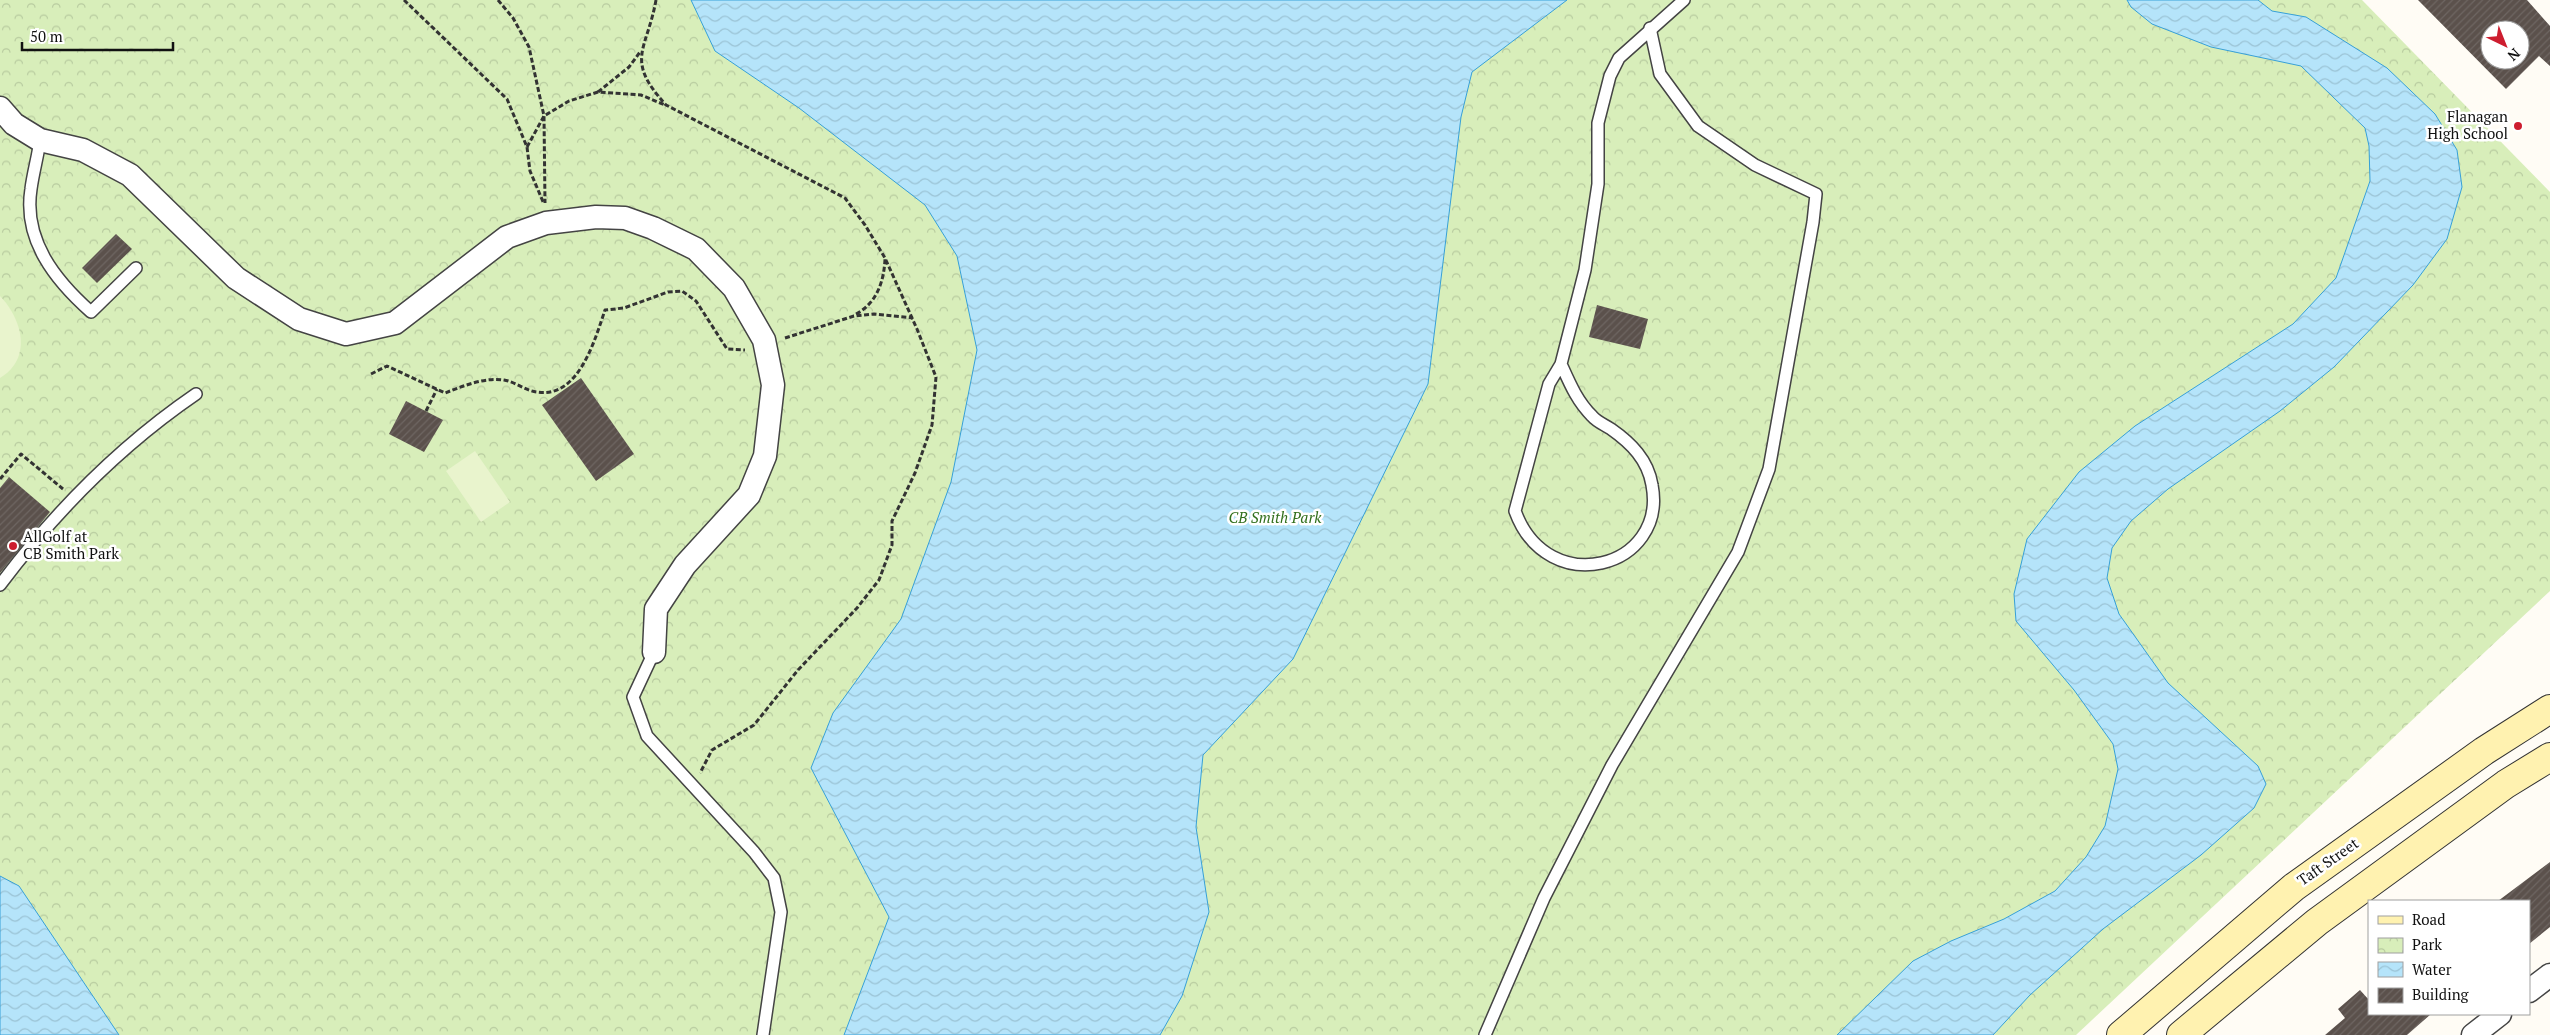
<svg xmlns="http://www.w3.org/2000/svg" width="2550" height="1035" viewBox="0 0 2550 1035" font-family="'PT Serif',serif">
<defs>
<pattern id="park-crowns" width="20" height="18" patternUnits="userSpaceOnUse" patternTransform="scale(1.25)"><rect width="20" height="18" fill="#d8eeba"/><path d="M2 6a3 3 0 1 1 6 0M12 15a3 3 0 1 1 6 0" fill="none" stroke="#b8cb9f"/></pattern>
<pattern id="water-waves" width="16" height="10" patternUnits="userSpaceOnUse" patternTransform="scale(1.25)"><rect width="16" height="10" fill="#b5e4fa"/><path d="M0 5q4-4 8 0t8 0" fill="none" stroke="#9bc3d5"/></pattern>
<pattern id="building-hatch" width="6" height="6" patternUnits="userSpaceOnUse" patternTransform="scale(1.25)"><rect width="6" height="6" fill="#5b514c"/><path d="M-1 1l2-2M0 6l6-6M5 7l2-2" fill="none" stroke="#6e6662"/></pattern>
</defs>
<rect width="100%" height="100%" fill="#fffcf5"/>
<polygon fill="url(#park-crowns)" points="0,0 2362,0 2550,192 2550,591 2076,1035 0,1035"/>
<g fill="#e9f4cd">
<path d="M 0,296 C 22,319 33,358 0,378 Z"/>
<polygon points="475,451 510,502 481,522 446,471"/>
</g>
<g fill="url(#water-waves)" stroke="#37a0d7">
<polygon points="1567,0 1472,72 1461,117 1428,384 1293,659 1203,755 1196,827 1209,912 1182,996 1160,1035 844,1035 889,917 811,768 833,713 901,619 951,482 977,350 957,256 925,205 799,108 715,51 691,0"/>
<polygon points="2127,0 2258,0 2272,11 2306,17 2387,68 2435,114 2457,150 2462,187 2447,239 2413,285 2334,367 2280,411 2168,489 2131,521 2112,548 2107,578 2119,614 2168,683 2258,766 2266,784 2254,808 2201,855 2103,929 2030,995 1993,1035 1837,1035 1913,961 1951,941 2004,919 2055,891 2086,857 2105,826 2118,769 2113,744 2074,690 2016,621 2014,594 2027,539 2079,472 2135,426 2293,324 2336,278 2370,181 2369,146 2365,128 2301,66 2211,47 2152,24 2131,7"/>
<polygon points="0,876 19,886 119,1035 0,1035"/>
</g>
<g fill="url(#building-hatch)" fill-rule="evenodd">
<path d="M 2418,0 L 2527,0 L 2550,26 L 2550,66 L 2539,56 L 2506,89 ZM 2490,30 L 2520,30 L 2520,60 L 2490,60 Z"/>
<polygon points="116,234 132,249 97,283 82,268"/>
<polygon points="1597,305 1648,319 1640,349 1589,337"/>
<polygon points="581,378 634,454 596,481 542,405"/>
<polygon points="406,401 443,420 424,452 389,434"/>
<polygon points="9,477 50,512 0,573 0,488"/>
<polygon points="2550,862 2550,927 2529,944 2529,901 2498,901"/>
<polygon points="2360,990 2369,1000 2369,1014 2431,1014 2407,1035 2325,1035 2345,1018 2338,1009"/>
</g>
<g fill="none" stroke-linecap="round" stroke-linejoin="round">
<defs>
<g id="lane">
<path d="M 40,140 C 38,156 33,173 31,189 C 23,240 55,280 91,312 L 136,268"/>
<path d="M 1561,364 C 1570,384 1577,401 1592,416 C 1597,422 1605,425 1611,429 C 1631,443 1648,460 1652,485 C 1668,568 1548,601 1515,511 L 1549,384 L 1561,364 L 1585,270 L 1598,184 L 1598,123 L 1610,76 L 1619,58 L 1684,0"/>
<path d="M 0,585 C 55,512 120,446 196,394"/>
<polyline points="654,652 633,697 647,736 754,852 774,878 781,912 763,1035"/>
<polyline points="1485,1035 1544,898 1612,765 1738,552 1769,469 1813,222 1816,194 1755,165 1698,126 1660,74 1650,28"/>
</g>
<g id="street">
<polyline points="0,108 14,124 40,140 83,150 130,175 236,278 299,319 346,334 395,323 507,237 546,223 596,217 625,218 653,228 696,249 734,288 764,340 773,385 765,456 749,495 685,565 656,609 654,652"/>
<polyline points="2529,991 2550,975"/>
<polyline points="2473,1035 2500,1014"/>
</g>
<g id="secondary">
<polyline points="2121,1035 2294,887 2484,751 2550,709"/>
<polyline points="2181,1035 2317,922 2506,784 2550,757"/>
</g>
</defs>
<use href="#lane" stroke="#444" stroke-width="14"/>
<use href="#street" stroke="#444" stroke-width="25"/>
<use href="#secondary" stroke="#333" stroke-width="30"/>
<g stroke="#333" stroke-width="3" stroke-dasharray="5 2.5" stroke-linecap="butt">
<polyline points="404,0 507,99 527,147 530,171 544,204"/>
<polyline points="498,0 513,18 529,47 544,116 545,203"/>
<path d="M 656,0 C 647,51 624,59 666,105 L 845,198 L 865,225 L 885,258 L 917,329 L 936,377 L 932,425 L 915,473 L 892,521 L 892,545 L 879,580 L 857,608 L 798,670 L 754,725 L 712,750 L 700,773"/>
<polyline points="598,92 629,67 640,52"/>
<polyline points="527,147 544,116 569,101 598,92 641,95 665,105"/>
<path d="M 856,314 C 877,303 884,281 885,259"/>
<polyline points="785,338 854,316 874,314 913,318"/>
<path d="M 371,374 L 387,366 L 445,393 C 463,386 485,377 504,380 C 516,382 526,391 537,392 C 579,399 595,339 605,310 L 624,308 L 668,292 L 682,291 L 696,301 L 727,349 L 745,350"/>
<polyline points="426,411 437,389"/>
<polyline points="0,479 21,454 63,489"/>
</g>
<use href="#lane" stroke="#fff" stroke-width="11"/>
<use href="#street" stroke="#fff" stroke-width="22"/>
<use href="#secondary" stroke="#fff2b0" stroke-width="28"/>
</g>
<g fill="#cd1d2f" stroke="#fff" stroke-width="2">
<circle cx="2518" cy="126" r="5"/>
<circle cx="13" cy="546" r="5"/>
</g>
<g text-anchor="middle" stroke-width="5" stroke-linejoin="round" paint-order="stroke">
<g font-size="15" fill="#111" stroke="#fff" text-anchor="end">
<text x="2508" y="122">Flanagan<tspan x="2508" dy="17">High School</tspan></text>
<text x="23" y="542" text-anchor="start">AllGolf at<tspan x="23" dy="17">CB Smith Park</tspan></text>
</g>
<g font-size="15" font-style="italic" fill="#316f1b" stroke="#fff">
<text x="1275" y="523">CB Smith Park</text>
</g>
<g font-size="15" fill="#111" stroke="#fff">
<text transform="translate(2328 862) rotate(-35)" y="5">Taft Street</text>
</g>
</g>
<rect x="2368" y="900" width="162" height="115" fill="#ffffff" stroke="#a0a0a0"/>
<rect x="2378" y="916" width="25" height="8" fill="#fff2b0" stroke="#a0a0a0"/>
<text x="2412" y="925" font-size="15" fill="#111111">Road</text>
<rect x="2378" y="938" width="25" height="15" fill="url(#park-crowns)" stroke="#a0a0a0"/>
<text x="2412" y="950" font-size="15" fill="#111111">Park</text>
<rect x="2378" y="962" width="25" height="15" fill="url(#water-waves)" stroke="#a0a0a0"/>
<text x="2412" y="975" font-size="15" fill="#111111">Water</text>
<rect x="2378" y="988" width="25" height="15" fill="url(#building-hatch)" stroke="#a0a0a0"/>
<text x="2412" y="1000" font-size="15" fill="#111111">Building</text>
<g transform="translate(2505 45) rotate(137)"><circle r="24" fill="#ffffff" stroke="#a0a0a0"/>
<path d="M0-4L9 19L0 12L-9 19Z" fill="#cd1d2f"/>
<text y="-8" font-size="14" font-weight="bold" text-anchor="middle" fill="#111111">N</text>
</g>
<path d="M22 42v8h151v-8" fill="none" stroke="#111111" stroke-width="2.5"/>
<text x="30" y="42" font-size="15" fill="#111111" stroke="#ffffff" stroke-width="4" paint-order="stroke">50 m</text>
</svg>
